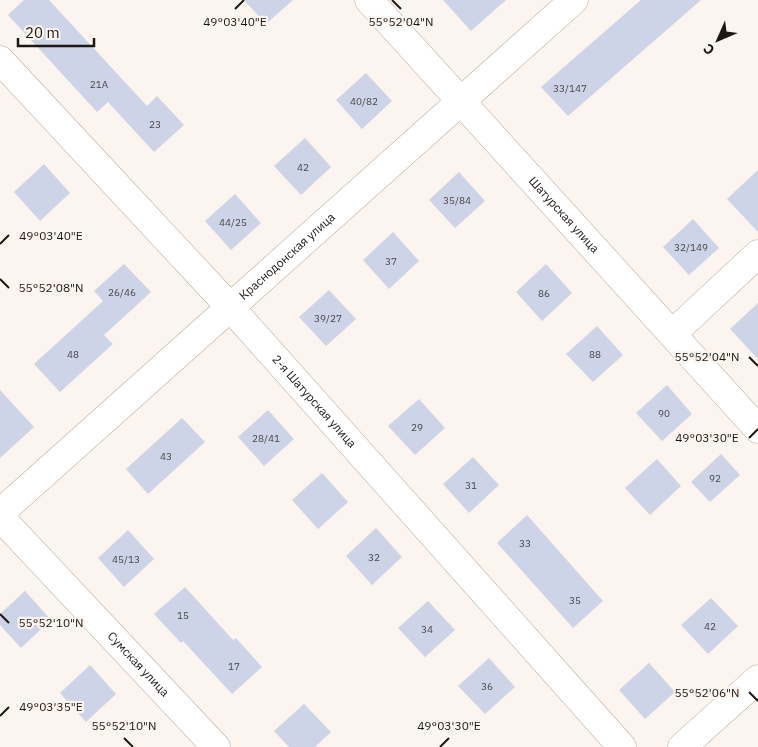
<svg xmlns="http://www.w3.org/2000/svg" width="758" height="747" viewBox="0 0 758 747" font-family="'IBM Plex Sans',sans-serif">
<rect width="100%" height="100%" fill="#fcf4ee"/>
<g fill="#cdd4e8">
<polygon points="24,0 49,0 147,106 157,96 184,125 154,152 108,102 97,112 8,15"/>
<polygon points="244,0 293,0 266,24"/>
<polygon points="443,0 506,0 471,31"/>
<polygon points="641,0 701,0 568,116 541,87"/>
<polygon points="366,73 392,101 362,129 336,100"/>
<polygon points="305,138 331,167 301,195 274,166"/>
<polygon points="44,164 70,193 40,221 14,192"/>
<polygon points="758,170 758,232 727,199"/>
<polygon points="459,172 485,201 455,228 429,200"/>
<polygon points="235,194 261,223 231,250 205,221"/>
<polygon points="693,219 719,248 689,275 663,247"/>
<polygon points="393,232 419,261 389,289 363,260"/>
<polygon points="124,264 151,292 104,335 113,344 60,392 34,364 103,301 94,291"/>
<polygon points="546,264 572,293 542,321 516,292"/>
<polygon points="329,290 356,319 326,346 299,317"/>
<polygon points="758,303 758,359 730,329"/>
<polygon points="597,326 623,355 593,382 566,354"/>
<polygon points="667,385 692,414 662,441 636,413"/>
<polygon points="0,390 34,427 0,458"/>
<polygon points="419,399 445,428 415,455 388,426"/>
<polygon points="268,410 294,439 264,466 238,437"/>
<polygon points="182,418 205,442 148,494 126,469"/>
<polygon points="721,454 740,475 710,502 691,482"/>
<polygon points="473,457 499,485 469,513 443,484"/>
<polygon points="657,459 681,486 650,515 625,488"/>
<polygon points="322,473 348,502 318,529 292,500"/>
<polygon points="527,515 603,601 573,628 497,543"/>
<polygon points="376,528 402,557 372,585 346,556"/>
<polygon points="128,530 154,559 124,587 98,558"/>
<polygon points="185,587 233,640 236,638 262,667 232,694 183,641 181,643 154,614"/>
<polygon points="25,591 51,620 21,648 0,625 0,614"/>
<polygon points="711,598 738,626 708,654 681,625"/>
<polygon points="428,601 455,630 425,657 398,628"/>
<polygon points="489,658 515,687 485,714 458,686"/>
<polygon points="649,663 675,692 645,719 619,690"/>
<polygon points="90,665 116,694 86,722 60,693"/>
<polygon points="304,704 331,732 315,747 289,747 274,731"/>
</g>
<g fill="none" stroke-linecap="round" stroke-linejoin="round">
<defs>
<g id="street">
<path id="s1" d="M 369,0 L 758,429"/>
<path id="s2" d="M 0,60 L 230,307 L 622,747"/>
<polyline points="672,334 758,254"/>
<path id="s3" d="M 0,513 L 574,0"/>
<path id="s4" d="M 0,517 L 216,747"/>
<polyline points="682,747 758,679"/>
</g>
</defs>
<use href="#street" stroke="#bca89b" stroke-width="29"/>
<use href="#street" stroke="#fff" stroke-width="28"/>
</g>
<path fill="none" stroke="#1e1712" stroke-width="2" d="M 392,0 L 401,9M 235,9 L 244,0M 0,244 L 9,235M 0,279 L 9,288M 749,357 L 758,366M 749,438 L 758,429M 0,614 L 9,623M 749,692 L 758,701M 0,716 L 9,707M 124,738 L 133,747M 440,747 L 449,738"/>
<g text-anchor="middle" stroke-width="4.5" stroke-linejoin="round" paint-order="stroke">
<g font-size="10" fill="#4a4648">
<text x="99" y="88">21А</text>
<text x="570" y="92">33/147</text>
<text x="364" y="105">40/82</text>
<text x="155" y="128">23</text>
<text x="303" y="171">42</text>
<text x="457" y="204">35/84</text>
<text x="233" y="226">44/25</text>
<text x="691" y="251">32/149</text>
<text x="391" y="265">37</text>
<text x="122" y="296">26/46</text>
<text x="544" y="297">86</text>
<text x="328" y="322">39/27</text>
<text x="73" y="358">48</text>
<text x="595" y="358">88</text>
<text x="664" y="417">90</text>
<text x="417" y="431">29</text>
<text x="266" y="442">28/41</text>
<text x="166" y="460">43</text>
<text x="715" y="482">92</text>
<text x="471" y="489">31</text>
<text x="525" y="547">33</text>
<text x="374" y="561">32</text>
<text x="126" y="563">45/13</text>
<text x="575" y="604">35</text>
<text x="183" y="619">15</text>
<text x="710" y="630">42</text>
<text x="427" y="633">34</text>
<text x="234" y="670">17</text>
<text x="487" y="690">36</text>
</g>
<g font-size="12" fill="#1e1712" stroke="#fcf4ee">
<text dy="4" stroke="none"><textPath href="#s1" startOffset="290">Шатурская улица</textPath></text>
<text dy="4" stroke="none"><textPath href="#s3" startOffset="385">Краснодонская улица</textPath></text>
<text dy="4" stroke="none"><textPath href="#s2" startOffset="464">2-я Шатурская улица</textPath></text>
<text dy="4" stroke="none"><textPath href="#s4" startOffset="202">Сумская улица</textPath></text>
</g>
</g>
<g font-size="12" text-anchor="middle" fill="#1e1712" stroke="#fcf4ee" stroke-width="4.5" stroke-linejoin="round" paint-order="stroke">
<text x="235" y="26">49°03'40"E</text>
<text x="401" y="26">55°52'04"N</text>
<text x="51" y="240">49°03'40"E</text>
<text x="51" y="292">55°52'08"N</text>
<text x="707" y="361">55°52'04"N</text>
<text x="707" y="442">49°03'30"E</text>
<text x="51" y="627">55°52'10"N</text>
<text x="707" y="697">55°52'06"N</text>
<text x="51" y="711">49°03'35"E</text>
<text x="124" y="730">55°52'10"N</text>
<text x="449" y="730">49°03'30"E</text>
</g>
<g transform="translate(718 40) rotate(225)" stroke="#fcf4ee" stroke-width="4" paint-order="stroke">
<path d="M0-4L9 19L0 12L-9 19Z" fill="#1e1712"/>
<text y="-8" font-size="14" font-weight="bold" text-anchor="middle" fill="#1e1712">С</text>
</g>
<path d="M18 38v8h76v-8" fill="none" stroke="#1e1712" stroke-width="2.5"/>
<text x="25" y="38" font-size="15" fill="#1e1712" stroke="#fcf4ee" stroke-width="4" paint-order="stroke">20 m</text>
</svg>
